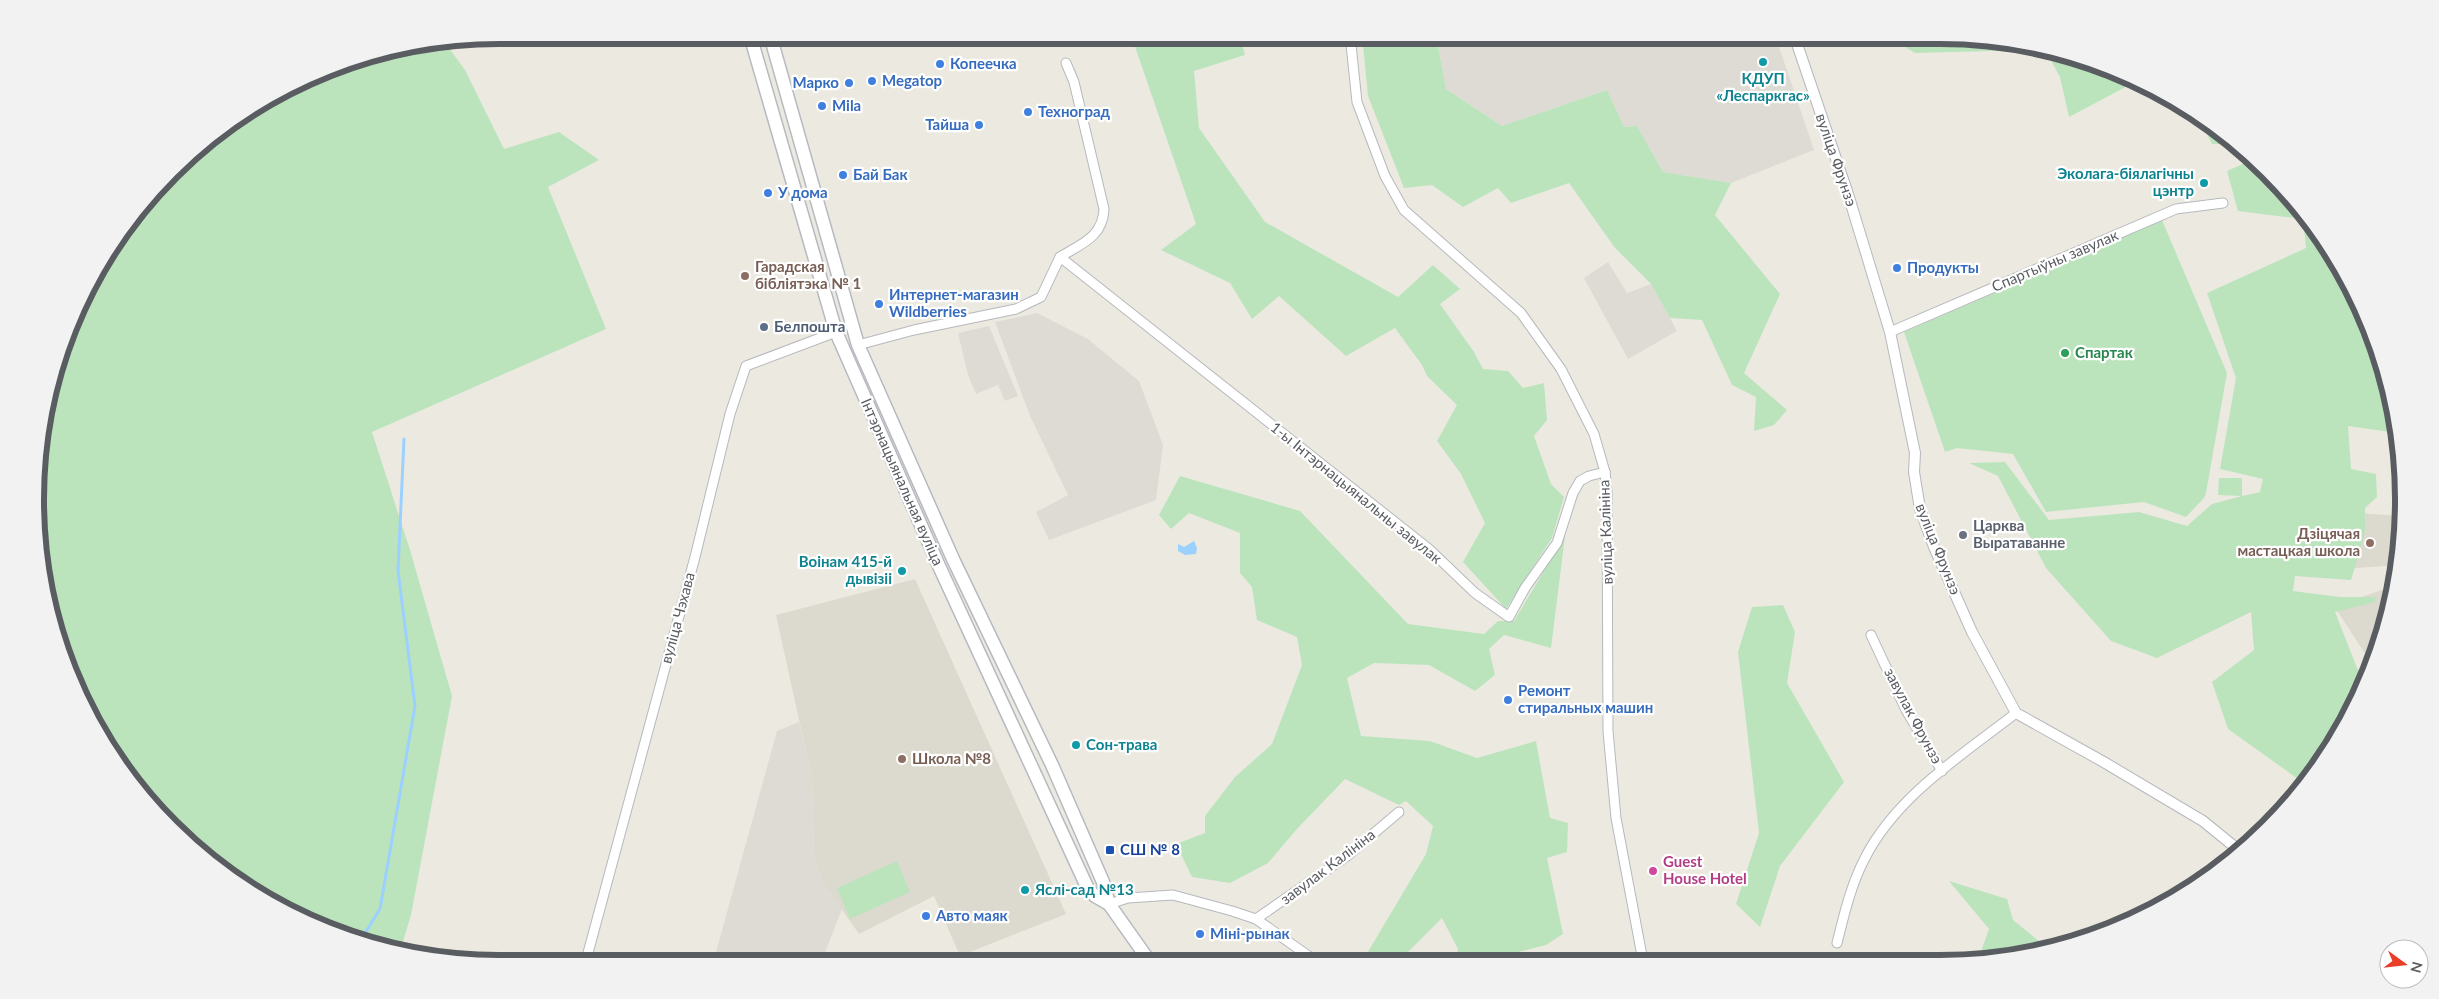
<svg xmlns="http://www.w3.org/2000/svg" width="2439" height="999" viewBox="0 0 2439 999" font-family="Lato,sans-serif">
<rect width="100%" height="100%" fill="#eceae0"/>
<g fill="#dddbd4">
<polygon points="1436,35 1775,35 1814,150 1731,183 1663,172 1637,126 1624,127 1607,90 1502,126 1446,89"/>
<polygon points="1608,262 1627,293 1651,284 1677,331 1628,359 1584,278"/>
<polygon points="1037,313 1088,339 1139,381 1163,445 1156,500 1049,540 1036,512 1068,495 1030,416 995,322"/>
<polygon points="989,326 1018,396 1005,401 998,385 976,394 968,375 958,333"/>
<polygon points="799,722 812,779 814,858 822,881 842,909 821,963 713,963 777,731"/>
</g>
<g fill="#dcd9ce">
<polygon points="2357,513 2401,516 2399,565 2329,570"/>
<polygon points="915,579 1066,914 960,956 934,896 859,934 822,881 814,858 812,779 776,615"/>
<polygon points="2394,586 2379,649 2372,664 2334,606"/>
</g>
<g fill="#bbe4bd">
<polygon points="1131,35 1240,35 1245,55 1194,71 1199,128 1265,222 1398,297 1433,265 1460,289 1440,304 1474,352 1483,369 1508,371 1523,388 1544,383 1547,420 1534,436 1551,484 1564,497 1552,538 1506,609 1463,562 1485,523 1461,474 1437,441 1457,405 1427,376 1422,365 1395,328 1346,356 1279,296 1252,319 1230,283 1161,250 1196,224"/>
<polygon points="1362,35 1436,35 1446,89 1502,126 1607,90 1624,127 1637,126 1663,172 1731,183 1715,215 1780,294 1744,373 1787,410 1774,425 1754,431 1756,397 1732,385 1702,320 1670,318 1651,284 1615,248 1569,183 1511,203 1498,188 1463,207 1432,185 1404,188 1368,96"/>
<polygon points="1886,35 1939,35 2029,50 1915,53"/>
<polygon points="446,44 465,70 504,149 559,132 599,160 548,187 606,329 372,432 410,550 452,696 411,915 401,948 350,939 217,868 113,757 70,677 44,590 39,439 60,350 97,268 193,150 267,97 350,60"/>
<polygon points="2047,53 2089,60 2137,81 2069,117 2060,77"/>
<polygon points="2197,115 2237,144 2212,144"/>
<polygon points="2254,159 2308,217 2356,294 2388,379 2397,433 2348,426 2351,469 2376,474 2377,497 2365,508 2365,532 2351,580 2295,576 2293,591 2340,597 2376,597 2375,602 2335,612 2361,678 2357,695 2326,757 2299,788 2298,779 2228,729 2212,682 2254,650 2251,612 2157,658 2111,641 2046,568 1998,476 1969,463 2005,462 2049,520 2139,512 2187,526 2212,504 2242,496 2218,495 2219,478 2242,478 2242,496 2260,492 2263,479 2220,469 2236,378 2207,293 2306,248 2303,219 2238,211 2227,171"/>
<polygon points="2162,220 2227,373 2206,493 2204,498 2186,517 2144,502 2046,512 2013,454 1957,448 1945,452 1904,332"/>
<polygon points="1180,476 1300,511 1408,624 1484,634 1498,621 1514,621 1565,536 1551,648 1504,635 1489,649 1495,675 1475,691 1429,665 1374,663 1347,678 1361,736 1430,741 1477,758 1536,741 1550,818 1568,823 1567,852 1547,858 1563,934 1546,945 1495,958 1495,961 1455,961 1458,949 1442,918 1398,962 1362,962 1426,854 1433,826 1406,801 1399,805 1345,779 1296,830 1268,863 1230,883 1192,877 1176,844 1205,833 1205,816 1235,777 1272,744 1302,665 1297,637 1257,620 1252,587 1240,573 1240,533 1189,513 1171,529 1159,515"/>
<polygon points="1783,605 1795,632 1787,683 1844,782 1780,866 1760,927 1736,904 1759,833 1738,652 1752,607"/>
<polygon points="897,861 910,892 850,919 837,888"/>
<polygon points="1949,881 2007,899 2013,920 2040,942 2071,939 2000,960 1978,960 1989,929"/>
</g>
<polygon fill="#9cd0ff" points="1194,541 1197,548 1196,554 1185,555 1178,551 1178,544 1184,547"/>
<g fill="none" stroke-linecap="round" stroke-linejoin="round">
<polyline stroke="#9cd0ff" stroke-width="3" points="360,941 380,909 415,706 398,571 404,439"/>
<defs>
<g id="minor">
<polyline points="1350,35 1357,102 1385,176 1404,210 1521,313 1561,369 1594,434 1605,472 1607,492 1608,731 1616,818 1643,961"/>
<path d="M 1066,63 L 1074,82 L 1104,209 C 1103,237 1081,244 1060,257 L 1429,549 L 1475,593 L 1509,617 L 1525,588 L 1557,543 L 1573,493 L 1580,481 L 1589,476 L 1605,472"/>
<polyline points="1890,332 2176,209 2223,203"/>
<polyline points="858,345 914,330 1016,309 1041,297 1060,257"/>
<polyline points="1871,635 1906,710 1942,771"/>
<polyline points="1109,904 1128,898 1173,895 1232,911 1256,919 1317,962"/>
<polyline points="1256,919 1347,856 1399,812"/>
<path d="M 1837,943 C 1844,915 1851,885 1864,860 C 1895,797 1962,755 2016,713"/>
<polyline points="585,964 695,557 730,414 746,366 836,332"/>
</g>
<polyline id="tertiary" points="1794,35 1848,194 1890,332 1915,453 1914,472 1920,509 1934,547 1972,632 2016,713 2102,761 2203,821 2241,852"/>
<g id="secondary">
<polyline points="750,35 836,332 939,566 1088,889 1095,896 1109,904"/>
<polyline points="770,35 858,345 953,559 1052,765 1103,882 1109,904 1150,962"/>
</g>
</defs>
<use href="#minor" stroke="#b6b8bd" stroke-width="11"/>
<use href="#tertiary" stroke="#b6b8bd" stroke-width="12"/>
<use href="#secondary" stroke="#b6b9bf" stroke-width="15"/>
<use href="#minor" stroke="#fff" stroke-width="9"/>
<use href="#tertiary" stroke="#fff" stroke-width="10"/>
<use href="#secondary" stroke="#fff" stroke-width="12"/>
</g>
<g fill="#0f9aa8" stroke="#fff" stroke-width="2">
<circle cx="1763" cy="62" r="5"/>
<circle cx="2204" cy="183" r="5"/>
<circle cx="902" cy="571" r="5"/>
<circle cx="1076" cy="745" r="5"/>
<circle cx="1025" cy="890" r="5"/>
</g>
<g fill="#3f7fe0" stroke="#fff" stroke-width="2">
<circle cx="940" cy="64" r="5"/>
<circle cx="872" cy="81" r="5"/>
<circle cx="849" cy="83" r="5"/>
<circle cx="822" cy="106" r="5"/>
<circle cx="1028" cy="112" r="5"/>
<circle cx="979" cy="125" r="5"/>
<circle cx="843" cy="175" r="5"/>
<circle cx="768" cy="193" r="5"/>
<circle cx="1897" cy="268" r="5"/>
<circle cx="879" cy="304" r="5"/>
<circle cx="1508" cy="700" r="5"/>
<circle cx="926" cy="916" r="5"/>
<circle cx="1200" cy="934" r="5"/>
</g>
<g fill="#8d6e63" stroke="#fff" stroke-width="2">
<circle cx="745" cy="276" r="5"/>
<circle cx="2370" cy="543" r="5"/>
<circle cx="902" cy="759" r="5"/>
</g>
<circle fill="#5c6f8a" stroke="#fff" stroke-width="2" cx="764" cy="327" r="5"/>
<circle fill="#2e9e5b" stroke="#fff" stroke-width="2" cx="2065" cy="353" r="5"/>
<circle fill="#6b7280" stroke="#fff" stroke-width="2" cx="1963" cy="535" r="5"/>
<rect fill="#1a4fb4" stroke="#fff" stroke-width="2" x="1105" y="845" width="10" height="10" rx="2.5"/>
<circle fill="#d1479c" stroke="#fff" stroke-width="2" cx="1653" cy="871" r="5"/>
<g text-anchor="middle" stroke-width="4.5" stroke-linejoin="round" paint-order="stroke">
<g font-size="15" font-weight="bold" fill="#366cbe" stroke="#fff" text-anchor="start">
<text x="950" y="69">Копеечка</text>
<text x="882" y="86">Megatop</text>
<text x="839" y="88" text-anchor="end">Марко</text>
<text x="832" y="111">Mila</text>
<text x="1038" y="117">Техноград</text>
<text x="969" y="130" text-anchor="end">Тайша</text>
<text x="853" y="180">Бай Бак</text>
<text x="778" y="198">У дома</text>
<text x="1907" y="273">Продукты</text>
<text x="889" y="300">Интернет-магазин<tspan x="889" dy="17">Wildberries</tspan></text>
<text x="1518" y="696">Ремонт<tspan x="1518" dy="17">стиральных машин</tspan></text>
<text x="936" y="921">Авто маяк</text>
<text x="1210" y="939">Міні-рынак</text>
</g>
<g font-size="15" font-weight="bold" fill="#0d838f" stroke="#fff" text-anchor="end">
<text x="1763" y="84" text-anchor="middle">КДУП<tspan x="1763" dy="17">«Леспаркгас»</tspan></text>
<text x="2194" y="179">Эколага-біялагічны<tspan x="2194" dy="17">цэнтр</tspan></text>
<text x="892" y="567">Воінам 415-й<tspan x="892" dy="17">дывізіі</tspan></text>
<text x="1086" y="750" text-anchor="start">Сон-трава</text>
<text x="1035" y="895" text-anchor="start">Яслі-сад №13</text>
</g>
<g font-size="15" fill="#595c61" stroke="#fff">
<text transform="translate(1836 160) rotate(71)" y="5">вуліца Фрунзэ</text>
<text transform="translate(2055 261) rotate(-23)" y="5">Спартыўны завулак</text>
<text transform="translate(902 482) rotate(66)" y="5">Інтэрнацыянальная вуліца</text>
<text transform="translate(1356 493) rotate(39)" y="5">1-ы Інтэрнацыянальны завулак</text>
<text transform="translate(1606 532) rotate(-92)" y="5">вуліца Калініна</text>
<text transform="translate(1938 549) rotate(68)" y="5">вуліца Фрунзэ</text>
<text transform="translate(678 618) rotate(-75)" y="5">вуліца Чэхава</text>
<text transform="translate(1913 716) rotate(62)" y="5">завулак Фрунзэ</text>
<text transform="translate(1328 867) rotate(-37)" y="5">завулак Калініна</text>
</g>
<g font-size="15" font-weight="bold" fill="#785e54" stroke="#fff" text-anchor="start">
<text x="755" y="272">Гарадская<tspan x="755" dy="17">бібліятэка № 1</tspan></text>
<text x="2360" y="539" text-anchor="end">Дзіцячая<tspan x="2360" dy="17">мастацкая школа</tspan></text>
<text x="912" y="764">Школа №8</text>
</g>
<g font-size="15" font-weight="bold" fill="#4e5e75" stroke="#fff" text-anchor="start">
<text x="774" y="332">Белпошта</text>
</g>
<g font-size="15" font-weight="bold" fill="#27864d" stroke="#fff" text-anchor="start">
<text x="2075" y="358">Спартак</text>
</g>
<g font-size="15" font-weight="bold" fill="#5b616d" stroke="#fff" text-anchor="start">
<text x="1973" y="531">Царква<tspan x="1973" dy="17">Выратаванне</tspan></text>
</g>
<g font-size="15" font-weight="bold" fill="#164399" stroke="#fff" text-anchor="start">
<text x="1120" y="855">СШ № 8</text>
</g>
<g font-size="15" font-weight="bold" fill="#b23c85" stroke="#fff" text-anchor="start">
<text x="1663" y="867">Guest<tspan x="1663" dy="17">House Hotel</tspan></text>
</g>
</g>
<path d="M0 0H2439V999H0ZM499 44H1940A455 455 0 0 1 2395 499V500A455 455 0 0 1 1940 955H499A455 455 0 0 1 44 500V499A455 455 0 0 1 499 44Z" fill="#f2f2f2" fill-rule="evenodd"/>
<path fill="none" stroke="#595c61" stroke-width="6" d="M499 44H1940A455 455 0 0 1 2395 499V500A455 455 0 0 1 1940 955H499A455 455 0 0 1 44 500V499A455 455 0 0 1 499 44Z"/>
<g transform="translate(2404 964) rotate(105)"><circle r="24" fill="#ffffff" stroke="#bdbec0"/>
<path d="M0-4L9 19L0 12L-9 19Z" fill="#e93f29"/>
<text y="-8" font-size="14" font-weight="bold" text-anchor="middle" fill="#595c61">N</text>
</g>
</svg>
